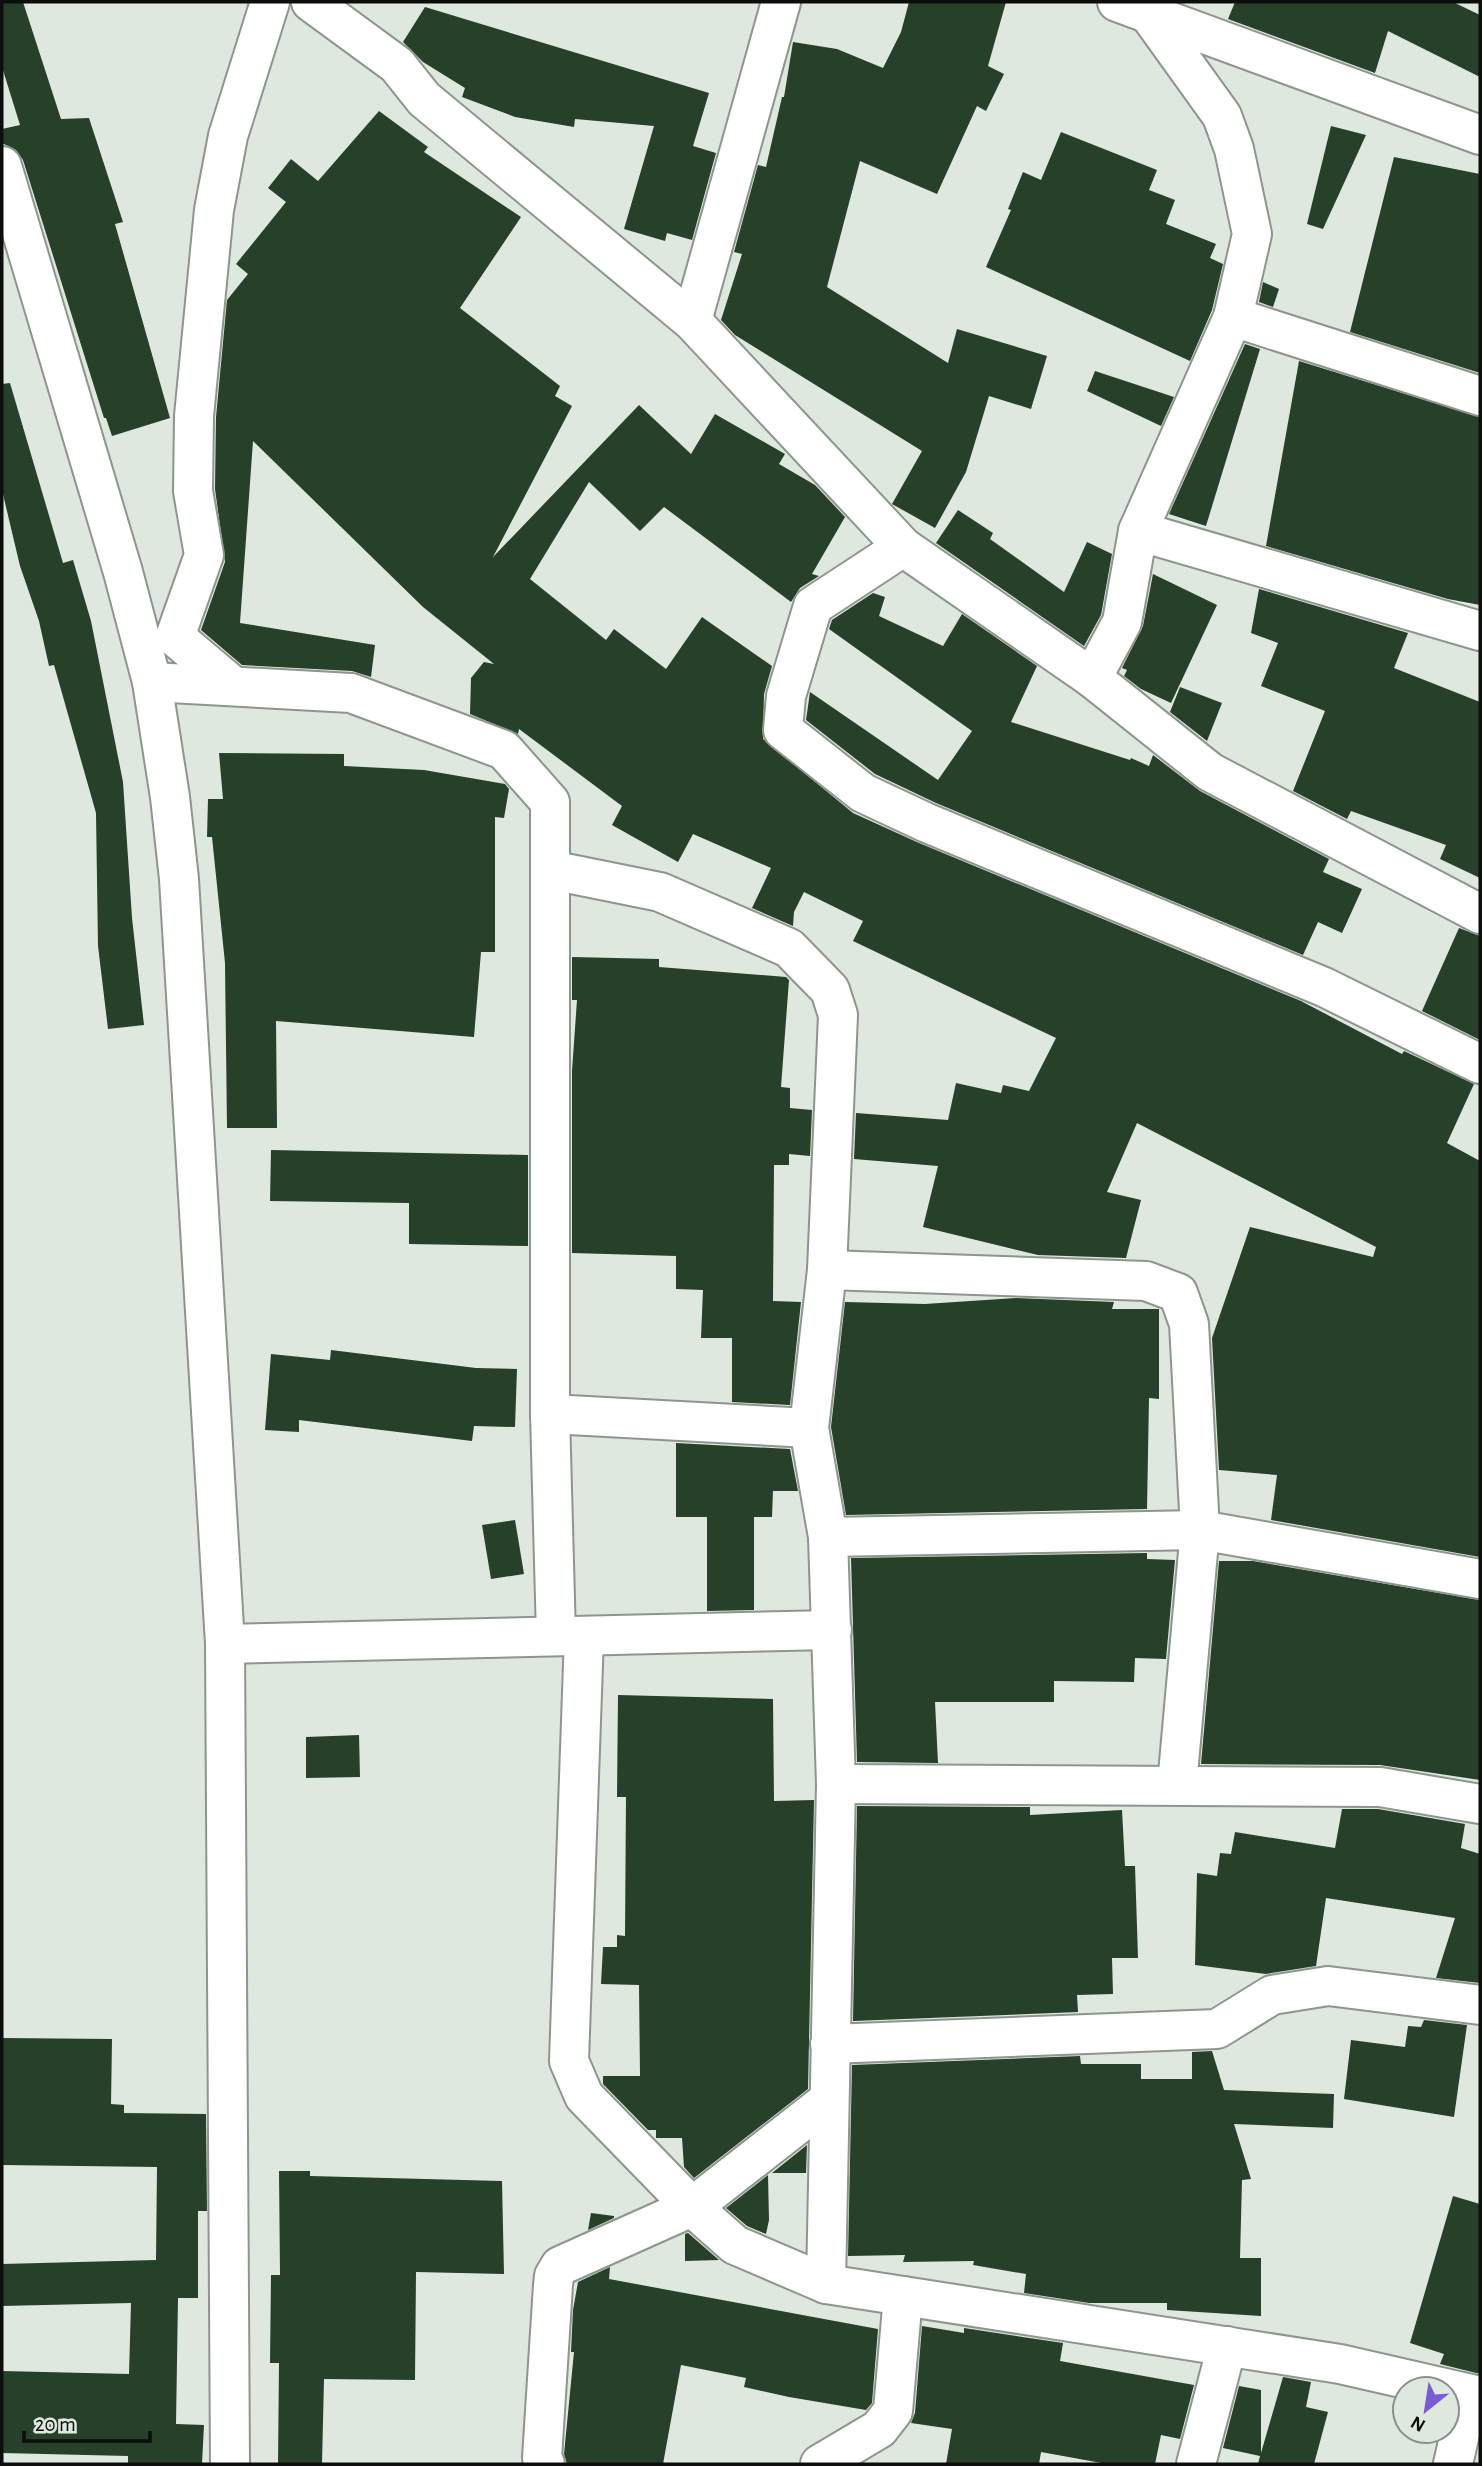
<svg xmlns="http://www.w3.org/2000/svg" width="1482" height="2466" viewBox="0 0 1482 2466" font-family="'Alegreya Sans',sans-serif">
<rect width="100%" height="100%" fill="#dee8df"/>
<g fill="#264029">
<polygon points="2,2 23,2 61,119 89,118 123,222 115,224 170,418 112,436 106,418 104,418 23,160 16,150 2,143 2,129 20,125 2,67"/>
<polygon points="909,2 1006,2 988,66 1004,74 986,111 977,106 937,194 860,161 827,287 948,363 957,329 1047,356 1031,409 989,396 966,472 935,528 892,504 922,451 735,335 721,320 742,254 734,252 758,165 766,167 782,97 784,97 793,42 837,49 883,68 901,32"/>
<polygon points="1235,2 1453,2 1480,15 1480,77 1388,31 1375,73 1228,19"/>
<polygon points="425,7 709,93 693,146 716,153 692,240 667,233 665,241 624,229 654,126 575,119 574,127 515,117 462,97 465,88 423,62 403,42"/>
<polygon points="379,111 428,147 424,152 521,217 460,308 560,386 555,396 572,406 493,557 639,405 691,454 715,414 785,454 779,464 815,485 845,517 812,574 819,576 800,588 791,602 664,507 640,531 589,482 530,579 606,640 614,629 666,669 702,617 772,666 764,694 763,739 853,813 919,843 1301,1001 1402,1054 1404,1051 1474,1084 1447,1143 1480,1161 1480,1557 1271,1520 1277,1475 1219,1470 1212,1338 1250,1227 1373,1257 1376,1247 1137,1123 1107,1192 1141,1200 1126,1258 1038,1255 923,1227 938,1166 854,1159 856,1113 948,1120 956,1083 1001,1093 1003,1085 1029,1091 1056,1038 853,941 863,921 804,892 794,912 793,926 752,908 771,868 693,834 678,862 612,825 622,806 519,729 518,734 470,714 471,678 484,662 494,664 423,607 253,441 240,623 375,645 371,677 352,671 242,665 201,630 225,562 215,489 216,417 227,300 248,274 236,264 286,202 268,188 291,159 318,181"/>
<polygon points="1331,126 1366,135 1323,229 1307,224"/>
<polygon points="1061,132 1157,170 1149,190 1175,200 1166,224 1216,244 1210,258 1223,264 1212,310 1190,361 986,267 1011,210 1008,209 1023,172 1041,180"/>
<polygon points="1394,157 1480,174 1480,373 1350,332"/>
<polygon points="1263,282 1279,289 1273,307 1259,302"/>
<polygon points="1245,344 1260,349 1206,526 1169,514"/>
<polygon points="1299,361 1480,417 1480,605 1448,599 1266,546"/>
<polygon points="1095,371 1174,397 1161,426 1087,391"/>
<polygon points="10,383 63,563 73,560 91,621 123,782 132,918 144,1025 108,1029 98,946 96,813 54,665 49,666 39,621 20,566 2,490 2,384"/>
<polygon points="958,510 993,533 990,539 1064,592 1087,542 1112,554 1101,615 1084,646 936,543"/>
<polygon points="1153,574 1217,605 1171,703 1141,689 1124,676 1127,670 1122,668 1143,626"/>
<polygon points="1259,589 1408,633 1394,668 1480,702 1480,878 1440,859 1446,845 1351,811 1347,819 1293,791 1325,711 1261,686 1278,643 1251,633"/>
<polygon points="873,593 885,597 879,616 943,646 962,614 1037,666 1011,722 1130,760 1131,758 1149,766 1153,755 1200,791 1329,859 1323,872 1362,889 1342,933 1318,922 1303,955 936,803 875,774 806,720 810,692 938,780 972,731 829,629 832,620"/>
<polygon points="1180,687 1222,703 1207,741 1170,712"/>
<polygon points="219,753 344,754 344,766 424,770 505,784 509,789 504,818 495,817 495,952 481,952 474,1037 276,1021 277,1128 227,1128 225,963 212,837 207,837 208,799 223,799"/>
<polygon points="1459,928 1480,936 1480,1040 1422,1011"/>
<polygon points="572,957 659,959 659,967 786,977 789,980 781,1087 790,1088 790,1108 812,1110 810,1156 789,1154 789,1165 774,1165 773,1301 801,1302 790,1405 732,1402 732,1338 701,1338 703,1290 676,1289 676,1256 572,1253 572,1071 577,1000 572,1000"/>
<polygon points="271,1150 528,1155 528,1246 409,1244 409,1203 270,1201"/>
<polygon points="1016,1298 1114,1302 1112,1309 1159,1309 1159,1399 1149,1398 1147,1509 846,1515 831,1427 845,1302 925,1304"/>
<polygon points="331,1350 476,1368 517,1369 515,1427 474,1426 472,1441 299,1420 299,1432 265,1430 271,1354 330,1360"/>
<polygon points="676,1443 790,1449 798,1491 773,1491 772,1517 754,1517 754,1610 707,1611 707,1517 676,1517"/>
<polygon points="515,1520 524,1574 491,1579 482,1525"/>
<polygon points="1147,1553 1147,1559 1175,1560 1166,1659 1135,1658 1134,1682 1054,1681 1054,1702 935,1702 938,1763 857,1762 851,1558"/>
<polygon points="1219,1561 1253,1561 1480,1600 1480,1780 1380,1765 1201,1764"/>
<polygon points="618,1695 773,1699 774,1801 814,1800 808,2089 694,2178 684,2167 682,2138 656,2138 656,2130 648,2130 603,2084 603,2076 640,2076 639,1985 601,1984 603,1947 617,1947 617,1935 625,1936 626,1797 617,1797"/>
<polygon points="359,1735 360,1777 306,1778 306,1737"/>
<polygon points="857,1806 1030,1807 1030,1815 1122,1810 1125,1866 1135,1866 1138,1958 1112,1958 1113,1994 1077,1995 1078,2012 853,2021"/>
<polygon points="1342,1809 1378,1809 1465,1824 1461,1848 1480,1854 1480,1983 1436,1978 1455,1918 1326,1898 1316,1966 1266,1974 1195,1965 1197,1873 1217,1876 1220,1853 1231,1854 1235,1832 1335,1848"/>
<polygon points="1424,2020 1467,2025 1454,2117 1344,2099 1351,2040 1405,2047 1408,2026 1421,2027"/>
<polygon points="2,2038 112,2039 111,2104 124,2105 124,2113 206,2114 207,2211 198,2211 198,2298 178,2298 176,2424 204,2425 202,2464 128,2464 128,2456 2,2453 2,2371 129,2374 131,2303 2,2306 2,2264 156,2260 157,2167 2,2165"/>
<polygon points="1212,2051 1224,2090 1334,2094 1333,2128 1234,2124 1251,2179 1242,2180 1240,2258 1261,2258 1261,2316 1167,2310 1167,2303 1089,2303 1024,2293 1026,2274 973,2265 974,2261 903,2262 905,2255 848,2256 852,2065 1080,2056 1081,2064 1141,2064 1141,2079 1192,2079 1192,2052"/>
<polygon points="807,2145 806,2173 772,2173"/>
<polygon points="279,2171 310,2171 310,2176 502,2181 504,2274 416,2272 415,2380 324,2379 322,2464 278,2464 279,2363 270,2363 271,2275 280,2275"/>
<polygon points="768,2175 769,2220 766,2234 747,2226 726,2208"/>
<polygon points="1453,2196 1480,2204 1480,2374 1440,2364 1444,2354 1410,2343"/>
<polygon points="591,2213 614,2216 614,2218 588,2230"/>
<polygon points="688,2233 719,2260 685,2261 685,2234"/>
<polygon points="610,2267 609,2279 878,2329 872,2403 866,2410 789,2397 744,2387 746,2378 681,2365 663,2464 567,2464 564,2454 574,2352 571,2352 573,2310 578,2282"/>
<polygon points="922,2326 964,2333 964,2328 1063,2343 1060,2361 1194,2385 1180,2439 1161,2435 1155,2464 1107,2464 1041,2452 1039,2464 946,2464 952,2429 911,2423 915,2413"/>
<polygon points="1283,2377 1311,2382 1306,2407 1328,2412 1314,2464 1258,2464 1260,2456 1223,2448 1239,2386 1261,2390 1261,2453"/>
</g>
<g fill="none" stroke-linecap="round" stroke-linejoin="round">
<defs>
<g id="minor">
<polyline points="311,2 397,65 424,99 692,321 903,547 1092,678 1210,772 1480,914"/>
<polyline points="1117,2 1480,135"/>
<polyline points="2,166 123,572 152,682 170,797 179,879 225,1644 230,2464"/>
<polyline points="1233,317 1480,396"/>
<polyline points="692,321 781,2"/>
<polyline points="1138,531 1480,631"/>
<polyline points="903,547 813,606 786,696 783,730 863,793 927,823 1324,987 1480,1064"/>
<polyline points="1092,678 1122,622 1138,531 1233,317 1252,234 1234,149 1222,116 1148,13"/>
<polyline points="152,682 351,693 504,750 550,802 550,1414 556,1636"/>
<polyline points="233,686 175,637 204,555 193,491 194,416 214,210 228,136 270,2"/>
<polyline points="551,870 660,892 789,948 830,990 838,1015 827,1270 809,1428 828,1537 836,1784 826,2284 735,2245 692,2207 584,2096 569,2061 584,1636"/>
<polyline points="827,1270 1146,1281 1178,1293 1189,1324 1200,1530 1177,1785"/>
<polyline points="550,1414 809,1428"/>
<polyline points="828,1537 1200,1530 1480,1579"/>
<polyline points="225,1644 832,1630"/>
<polyline points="836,1784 1380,1787 1480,1804"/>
<polyline points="830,2044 1217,2029 1272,1995 1328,1986 1480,2005"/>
<polyline points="826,2284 1340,2364 1480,2396"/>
<polyline points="545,2464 542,2458 553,2285 554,2276 560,2266 692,2207 829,2100"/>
<polyline points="820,2464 879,2429 893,2411 903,2296"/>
<polyline points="1196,2464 1227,2346"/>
<polyline points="1453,2464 1469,2394"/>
</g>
</defs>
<use href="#minor" stroke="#8d968d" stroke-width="42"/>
<use href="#minor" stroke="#fff" stroke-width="38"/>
</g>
<rect width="1482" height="2466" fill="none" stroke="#0b0e0b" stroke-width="7"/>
<g transform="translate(1426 2410) rotate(210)"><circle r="33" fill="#dee8df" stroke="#8a918a" stroke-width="2"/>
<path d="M0-5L12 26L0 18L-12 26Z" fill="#7a5bd6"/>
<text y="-10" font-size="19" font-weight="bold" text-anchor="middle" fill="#0b0e0b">N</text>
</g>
<path d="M24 2431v10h126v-10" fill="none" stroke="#0b0e0b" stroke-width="3.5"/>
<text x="35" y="2431" font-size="21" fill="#0b0e0b" stroke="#dee8df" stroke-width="5" paint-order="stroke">20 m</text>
</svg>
